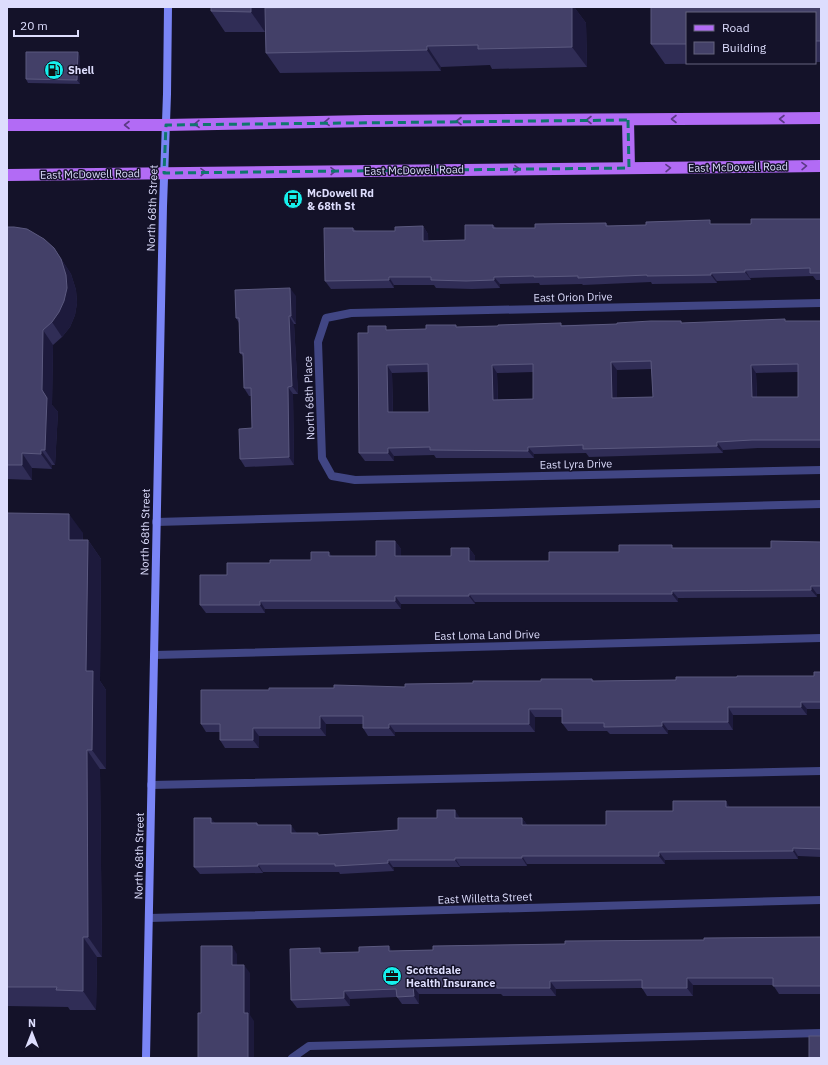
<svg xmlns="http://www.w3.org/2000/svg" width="828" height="1065" viewBox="0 0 828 1065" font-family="'IBM Plex Sans',sans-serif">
<rect width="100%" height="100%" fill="#141229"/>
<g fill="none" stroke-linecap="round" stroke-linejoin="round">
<g stroke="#414684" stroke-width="8">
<polyline points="156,522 821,504"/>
<polyline points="151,785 821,771"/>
<polyline points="292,1058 309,1046 821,1033"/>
</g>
<g stroke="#414684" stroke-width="8">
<polyline points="821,303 351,313 326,318 318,342 322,458 332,476 355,480 821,470"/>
<polyline points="154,655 821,638"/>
<polyline points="149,918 821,900"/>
</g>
<polyline stroke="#7a85f6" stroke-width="8" points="146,1058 163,206 167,94 168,7"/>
<g stroke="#b26bf5" stroke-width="12">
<polyline points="628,120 629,168"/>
<polyline points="7,125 166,125 366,121 821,118"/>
<polyline points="7,175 821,166"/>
</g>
</g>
<g fill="#302d56" fill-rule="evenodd">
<polygon points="211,7 266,7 266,8 342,7 574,7 586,23 587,67 492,69 490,65 441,67 441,71 280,73 266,53 265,32 225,32 211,11"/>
<polygon points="651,7 821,7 821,62 815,62 815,13 687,13 687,63 801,63 665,64 651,44"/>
<polygon points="80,56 80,84 28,83 26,79"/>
<polygon points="821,219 821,280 816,280 813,276 750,278 751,280 717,281 717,283 652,284 651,282 583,285 582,284 540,285 539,283 500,284 500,288 472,289 436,288 434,285 394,285 394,288 331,289 325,281 353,228 356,231 395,231 423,226 428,234 428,241 465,240 493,225 496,228 535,228 606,223 608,226 751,224"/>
<polygon points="7,227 54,248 71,274 76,290 77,303 75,315 70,327 62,337 53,345 52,405 58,412 55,465 52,465 52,469 32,468 32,480 7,479"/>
<polygon points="296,296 296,324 294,324 298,394 293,394 294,465 245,467 240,459 252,428 251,396 249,396 244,388 243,356 240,353 239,323 236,318"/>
<path d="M 681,321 L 682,323 L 786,321 L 821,321 L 821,448 L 758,448 L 723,450 L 723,453 L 589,457 L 586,453 L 534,454 L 534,458 L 436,458 L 434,455 L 394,456 L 394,461 L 365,461 L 359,453 L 368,333 L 389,330 L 426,329 L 458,327 L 617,324 ZM 652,369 L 653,397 L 617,398 L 617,370 ZM 428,372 L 429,412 L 393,412 L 392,373 ZM 533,372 L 533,399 L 498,400 L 497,373 ZM 798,372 L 798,397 L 757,397 L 756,373 Z"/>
<polygon points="7,513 83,533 83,540 88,540 101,559 100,681 106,690 106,769 100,769 102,957 97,957 96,1010 70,1010 68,1007 7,1006"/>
<polygon points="395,541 401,549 401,556 451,556 469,548 475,556 475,561 549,561 619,552 674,548 771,548 821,542 821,594 817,594 817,597 678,598 678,602 475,602 475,604 401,604 401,609 265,609 265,613 206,613 200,605 227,575 270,563 311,560 333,556 376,556"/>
<polygon points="821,672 821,709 807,709 807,715 733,715 733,730 668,730 668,734 610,734 607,731 568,731 562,723 562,717 535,717 535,732 395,732 395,736 368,736 363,728 363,724 326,724 326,736 259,736 259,748 225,748 220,740 220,732 206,732 201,724 269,690 334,688 405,687 473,683 541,681 592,679 594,681 676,680 814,676"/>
<polygon points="730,807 821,807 821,857 798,856 798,859 665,860 665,864 527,864 527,866 460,866 460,867 393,867 394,871 340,874 339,872 263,872 263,873 200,874 194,867 215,823 257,823 259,825 297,833 319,835 398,830 460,818 522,818 527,825 606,825 673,811"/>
<polygon points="821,937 821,994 779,994 773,985 693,985 693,996 647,996 642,988 556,989 556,996 503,996 501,994 419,994 419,1004 402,1004 397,997 350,999 350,1006 297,1008 291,1000 323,953 433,950 565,944"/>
</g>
<g fill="#1d1a3c">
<polygon points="251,7 266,7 265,32 251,12"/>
<polygon points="572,7 574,7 586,23 587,67 572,47"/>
<polygon points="427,46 441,67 441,71 427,50"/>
<polygon points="78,52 80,56 80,84 77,80"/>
<polygon points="423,226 428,234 429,248 423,241"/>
<polygon points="54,248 71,274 76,290 77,303 75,315 70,327 62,337 52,322"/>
<polygon points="745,270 750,278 751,280 745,272"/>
<polygon points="711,273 717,281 717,283 711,275"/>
<polygon points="389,277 394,285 394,288 389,280"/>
<polygon points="494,277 500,284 500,288 494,280"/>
<polygon points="290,288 296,296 296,324 291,316"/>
<polygon points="289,316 294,324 298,394 292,386"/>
<polygon points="43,330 53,345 52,405 58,412 55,465 45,450 42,390"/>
<polygon points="611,362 617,370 617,406 612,398"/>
<polygon points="387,365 392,373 393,420 388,412"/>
<polygon points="492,365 497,373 498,408 493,400"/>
<polygon points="751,365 756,373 757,405 752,397"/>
<polygon points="288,387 293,394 294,465 289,457"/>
<polygon points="717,442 723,450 723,453 717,446"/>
<polygon points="528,447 534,454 534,458 528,451"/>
<polygon points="388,448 394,456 394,461 388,453"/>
<polygon points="41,450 52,465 52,469 41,454"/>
<polygon points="22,453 32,468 32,480 22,465"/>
<polygon points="69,514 83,533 82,559 69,540"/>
<polygon points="88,540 101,559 100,681 106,690 106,769 92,750 86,671"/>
<polygon points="395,541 401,549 401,564 395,556"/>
<polygon points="469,548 475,556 475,568 469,561"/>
<polygon points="329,552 335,560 329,556"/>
<polygon points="811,586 817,594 817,597 811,590"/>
<polygon points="672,591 678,598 678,602 672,594"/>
<polygon points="469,594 475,602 475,604 469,596"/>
<polygon points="395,596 401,604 401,609 395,601"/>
<polygon points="260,601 265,609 265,613 260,605"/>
<polygon points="801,702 807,709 807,715 801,707"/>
<polygon points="728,707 733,715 733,730 728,722"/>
<polygon points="529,709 535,717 535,732 529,724"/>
<polygon points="320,716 326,724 326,736 320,728"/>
<polygon points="662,722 668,730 668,734 662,726"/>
<polygon points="389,724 395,732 395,736 389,728"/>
<polygon points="253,728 259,736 259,748 253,740"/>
<polygon points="87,750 100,769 102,957 88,937"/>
<polygon points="726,801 731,809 726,807"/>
<polygon points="455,810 460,818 455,818"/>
<polygon points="211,818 217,825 211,823"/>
<polygon points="522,818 527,825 522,825"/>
<polygon points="291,825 297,833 297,841 291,833"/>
<polygon points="793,848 798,856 798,859 793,851"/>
<polygon points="659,852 665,860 665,864 659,856"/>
<polygon points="522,856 527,864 527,866 522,858"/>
<polygon points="455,858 460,866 460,867 455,860"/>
<polygon points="388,860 393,867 394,871 388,863"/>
<polygon points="258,864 263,872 263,873 258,866"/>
<polygon points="83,937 97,957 96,1010 83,991"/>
<polygon points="232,946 237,954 237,973 232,965"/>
<polygon points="389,946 394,954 389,951"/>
<polygon points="320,948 325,956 320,953"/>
<polygon points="244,965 250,973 250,1015 254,1021 254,1058 248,1058 244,1013"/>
<polygon points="687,978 693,985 693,996 687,988"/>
<polygon points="550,981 556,989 556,996 550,988"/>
<polygon points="413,986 419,994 419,1004 414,996"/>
<polygon points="344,991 350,999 350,1006 344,998"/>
</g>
<g fill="#434068" stroke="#5b597f" fill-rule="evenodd">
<polygon points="211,7 251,7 251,12 211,11"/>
<polygon points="342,7 572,7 572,47 478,49 478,45 427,46 427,50 266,53 265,8"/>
<polygon points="651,7 821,7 821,41 815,41 815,13 687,13 687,44 651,44"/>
<polygon points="26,52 78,52 77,80 26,79"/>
<polygon points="751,219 821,219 821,273 810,273 810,268 745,270 745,272 711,273 711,275 647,276 647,275 578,278 578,276 534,277 534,276 494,277 494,280 466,281 431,280 431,277 389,277 389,280 325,281 324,228 353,228 353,231 395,231 395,227 423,226 423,241 465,240 465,225 493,225 493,228 535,228 535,224 606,223 606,226 646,225 646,222 710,220 710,224 751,224"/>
<polygon points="7,227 14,227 27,229 44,239 54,248 61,259 66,275 67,288 64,301 59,312 52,322 43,330 42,390 47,398 45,450 41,450 41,454 22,453 22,465 7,465"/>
<polygon points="290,288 291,316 289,316 292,386 288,387 289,457 240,459 239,429 252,428 251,388 244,388 243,353 240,353 239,318 236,318 235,290"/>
<path d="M 785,319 L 785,321 L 821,321 L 821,440 L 752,440 L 717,442 L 717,446 L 583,449 L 583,445 L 528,447 L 528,451 L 430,450 L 430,447 L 388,448 L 388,453 L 359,453 L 358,333 L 368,333 L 368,326 L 386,326 L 386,330 L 426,329 L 426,325 L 456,325 L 456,327 L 498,326 L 498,325 L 561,323 L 561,326 L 617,324 L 617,323 L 651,321 L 681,321 L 681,323 ZM 651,361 L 653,397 L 612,398 L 611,362 ZM 428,364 L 429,412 L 388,412 L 387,365 ZM 533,364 L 533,399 L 493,400 L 492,365 ZM 798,364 L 798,397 L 752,397 L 751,365 Z"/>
<polygon points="7,513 69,514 69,540 88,540 86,671 93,671 92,750 87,750 88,937 83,937 83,991 56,990 57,987 7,987"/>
<polygon points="376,541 395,541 395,556 451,556 451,548 469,548 469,561 549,561 549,552 619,552 619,545 672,545 672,548 771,548 771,541 821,542 821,586 811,586 811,590 672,591 672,594 469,594 469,596 395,596 395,601 260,601 260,605 200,605 200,575 227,575 227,563 270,563 270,560 311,560 311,552 329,552 329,556 376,556"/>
<polygon points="814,672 821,672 821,702 801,702 801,707 728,707 728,722 662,722 662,726 604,727 604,723 562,723 562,709 529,709 529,724 389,724 389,728 363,728 363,716 320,716 320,728 253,728 253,740 220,740 220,724 201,724 201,690 269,690 269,688 334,688 334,685 405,687 405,684 473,683 473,681 541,681 541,679 592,679 592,681 676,680 676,677 737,677 737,676 814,676"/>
<polygon points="673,801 726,801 726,807 821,807 821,849 793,848 793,851 659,852 659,856 522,856 522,858 455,858 455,860 388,860 388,863 335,866 335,864 258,864 258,866 194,867 194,818 211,818 211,823 257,823 257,825 291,825 291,833 318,833 318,835 398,830 398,818 437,818 437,810 455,810 455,818 522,818 522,825 606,825 606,811 673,811"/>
<polygon points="821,937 821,986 773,986 773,978 687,978 687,988 642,988 642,980 550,981 550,988 497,988 497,986 413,986 414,996 397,997 396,989 344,991 344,998 291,1000 290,949 320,948 320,953 359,952 359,947 389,946 389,951 433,950 433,946 565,944 565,941 704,940 704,938"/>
<polygon points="201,946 232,946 232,965 244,965 244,1013 248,1013 248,1058 198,1058 198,1013 201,1013"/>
<rect x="809" y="1036" width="12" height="22"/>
</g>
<defs><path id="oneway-chevron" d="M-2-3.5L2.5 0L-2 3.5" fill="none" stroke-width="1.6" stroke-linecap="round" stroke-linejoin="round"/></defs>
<g stroke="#5b3a85">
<use href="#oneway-chevron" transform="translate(674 119) rotate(180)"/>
<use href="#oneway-chevron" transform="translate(782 119) rotate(180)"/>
<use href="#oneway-chevron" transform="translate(589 120) rotate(180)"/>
<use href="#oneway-chevron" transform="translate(459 121) rotate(180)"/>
<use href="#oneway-chevron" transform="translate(327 122) rotate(179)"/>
<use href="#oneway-chevron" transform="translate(197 124) rotate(179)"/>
<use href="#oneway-chevron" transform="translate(127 125) rotate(180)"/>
<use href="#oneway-chevron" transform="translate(804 166) rotate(-1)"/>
<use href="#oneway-chevron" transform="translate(668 168) rotate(-1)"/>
<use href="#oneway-chevron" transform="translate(517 169) rotate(-1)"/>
<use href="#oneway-chevron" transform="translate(333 171) rotate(-1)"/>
<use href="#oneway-chevron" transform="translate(203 172) rotate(-1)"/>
</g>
<path fill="none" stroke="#0f766e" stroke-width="3" stroke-dasharray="8 5" stroke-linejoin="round" d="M 628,120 L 629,168 L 164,173 L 166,125 Z"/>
<defs>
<symbol id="fuel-disc" viewBox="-11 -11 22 22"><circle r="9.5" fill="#16efec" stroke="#141229"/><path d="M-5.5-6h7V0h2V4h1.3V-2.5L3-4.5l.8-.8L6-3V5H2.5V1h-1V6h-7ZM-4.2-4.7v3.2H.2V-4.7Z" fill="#111"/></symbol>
<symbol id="bus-disc" viewBox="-11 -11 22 22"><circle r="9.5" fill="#16efec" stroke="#141229"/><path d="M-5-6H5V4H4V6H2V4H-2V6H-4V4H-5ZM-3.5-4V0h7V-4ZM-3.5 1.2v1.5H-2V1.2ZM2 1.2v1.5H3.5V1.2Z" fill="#111"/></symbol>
<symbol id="office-disc" viewBox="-11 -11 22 22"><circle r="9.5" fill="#16efec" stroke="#141229"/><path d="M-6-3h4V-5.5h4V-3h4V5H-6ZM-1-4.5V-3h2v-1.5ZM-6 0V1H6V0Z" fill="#111"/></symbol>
</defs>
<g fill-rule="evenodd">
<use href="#fuel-disc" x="43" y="59" width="22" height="22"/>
<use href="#bus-disc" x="282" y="188" width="22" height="22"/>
<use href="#office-disc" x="381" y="965" width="22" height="22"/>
</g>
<g text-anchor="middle" stroke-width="3" stroke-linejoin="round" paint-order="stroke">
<g font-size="11" font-weight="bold" fill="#ddddfd" stroke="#141229" text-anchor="start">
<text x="68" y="74">Shell</text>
<text x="307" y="197">McDowell Rd<tspan x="307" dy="13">&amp; 68th St</tspan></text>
<text x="406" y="974">Scottsdale<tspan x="406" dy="13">Health Insurance</tspan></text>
</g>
<g font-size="11" fill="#ddddfd" stroke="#141229">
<text transform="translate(738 167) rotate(-1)" y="4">East McDowell Road</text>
<text transform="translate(414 170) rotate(-1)" y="4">East McDowell Road</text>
<text transform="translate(90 174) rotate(-1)" y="4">East McDowell Road</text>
<text transform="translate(152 208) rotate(-88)" y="4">North 68th Street</text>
<text transform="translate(573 297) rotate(-1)" y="4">East Orion Drive</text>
<text transform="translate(309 398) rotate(-92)" y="4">North 68th Place</text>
<text transform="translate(576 464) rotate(-1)" y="4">East Lyra Drive</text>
<text transform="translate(145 532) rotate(-89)" y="4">North 68th Street</text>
<text transform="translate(487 635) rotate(-1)" y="4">East Loma Land Drive</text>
<text transform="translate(139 856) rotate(-89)" y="4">North 68th Street</text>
<text transform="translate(485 898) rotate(-2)" y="4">East Willetta Street</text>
</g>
</g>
<rect width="828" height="1065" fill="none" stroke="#ddddfd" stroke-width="16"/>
<rect x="686" y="12" width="130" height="52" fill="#141229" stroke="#64637e"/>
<rect x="694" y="25" width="20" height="6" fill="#b26bf5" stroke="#64637e"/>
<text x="722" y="32" font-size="12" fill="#ddddfd">Road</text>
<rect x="694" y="42" width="20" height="12" fill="#434068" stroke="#64637e"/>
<text x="722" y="52" font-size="12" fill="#ddddfd">Building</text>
<g transform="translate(32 1033)" stroke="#141229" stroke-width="3" paint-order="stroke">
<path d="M0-3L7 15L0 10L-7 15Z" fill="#ddddfd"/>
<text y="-6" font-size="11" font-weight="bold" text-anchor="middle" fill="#ddddfd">N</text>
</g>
<path d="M14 30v6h64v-6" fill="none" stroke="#ddddfd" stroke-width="2"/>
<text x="20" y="30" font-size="12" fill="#ddddfd" stroke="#141229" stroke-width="3" paint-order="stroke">20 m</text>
</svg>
